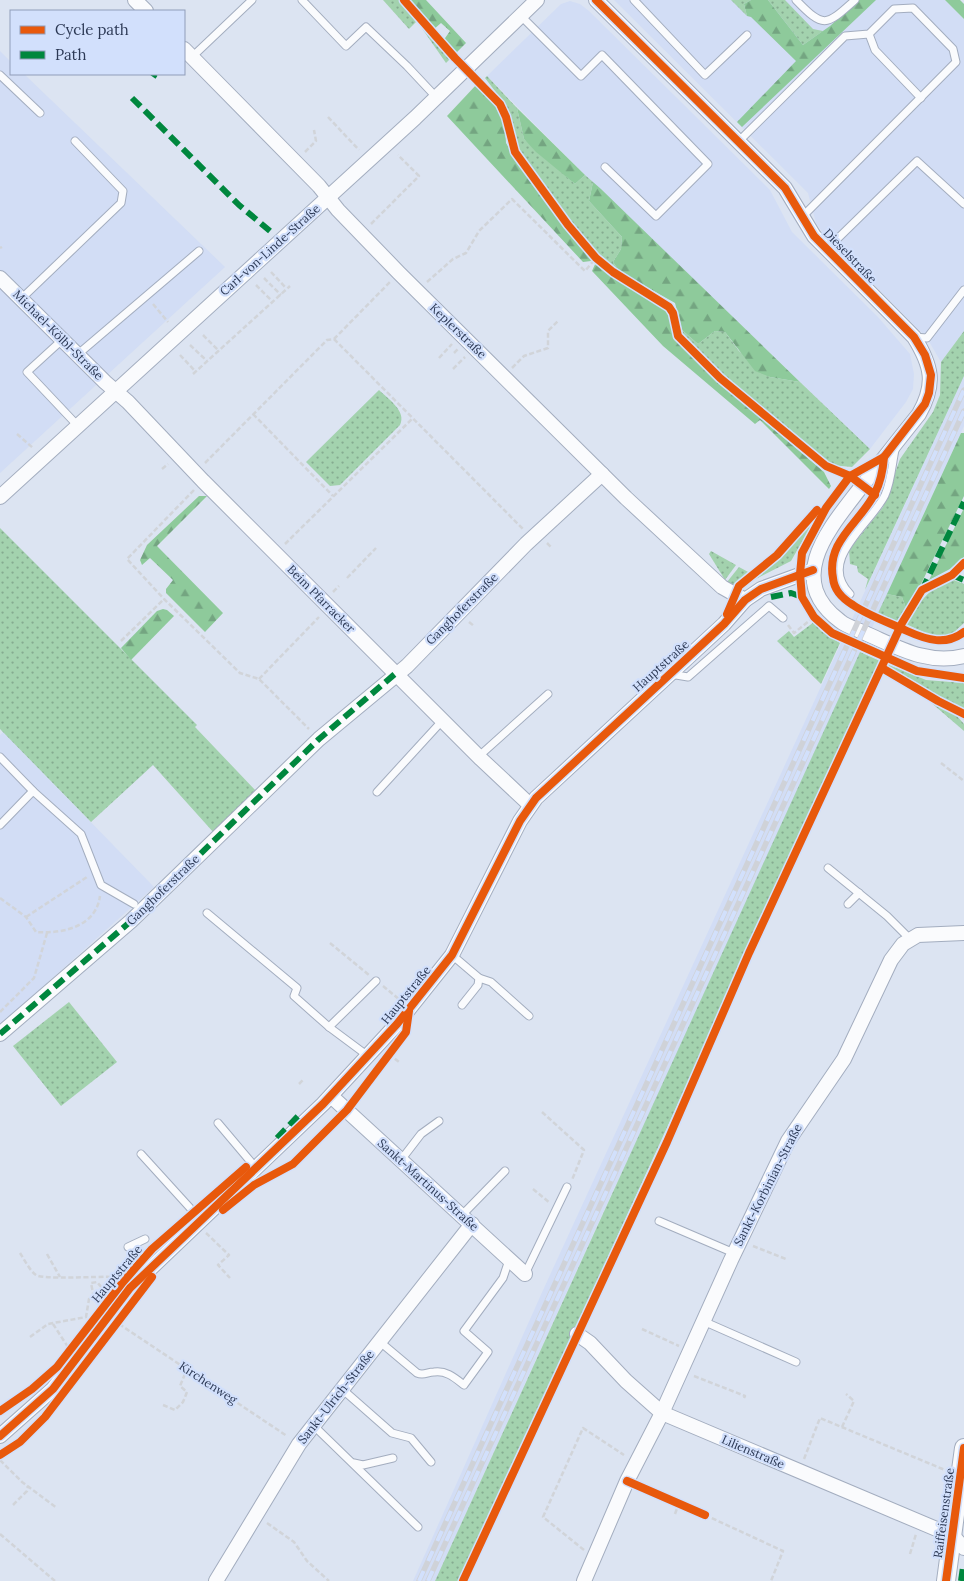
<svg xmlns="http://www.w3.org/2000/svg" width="964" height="1581" viewBox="0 0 964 1581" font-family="Lora,serif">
<defs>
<pattern id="grass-dots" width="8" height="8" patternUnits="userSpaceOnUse" patternTransform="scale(1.25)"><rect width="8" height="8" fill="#a3d2ae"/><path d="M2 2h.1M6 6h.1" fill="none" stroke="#85ab90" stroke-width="1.8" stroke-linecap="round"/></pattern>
<pattern id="forest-firs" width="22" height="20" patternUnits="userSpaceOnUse" patternTransform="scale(1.25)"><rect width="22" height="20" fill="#8eca9b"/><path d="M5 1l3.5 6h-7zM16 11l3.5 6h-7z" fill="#74a581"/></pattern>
</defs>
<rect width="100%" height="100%" fill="#dce4f2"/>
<g fill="#d2ddf5">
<polygon points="614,0 945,0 964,19 964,331 941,362 927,338 823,233 816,223 808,193"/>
<polygon points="570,1 580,4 589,11 770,190 792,232 878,317 910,354 914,374 913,389 906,402 870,449 585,175 487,76 561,4"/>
<polygon points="0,51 11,62 11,74 24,74 225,267 0,473"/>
<polygon points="964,376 964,426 684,1041 613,1191 435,1581 413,1581 544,1288"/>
<polygon points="3,732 154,887 0,1025 0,735"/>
</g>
<g fill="url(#grass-dots)">
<polygon points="383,0 399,0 416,22 409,29"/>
<polygon points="731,0 751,0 744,4 747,16"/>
<polygon points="768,0 785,0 813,29 823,31 803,45"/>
<polygon points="421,27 450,59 446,63"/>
<polygon points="487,76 517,108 524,139 575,184 585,175 593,182 589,201 622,237 621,249 613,262 620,272 593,249 551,198 519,153 504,103 485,78"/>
<polygon points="682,330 698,344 715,331 725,332 739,351 770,377 800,382 870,449 852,467 831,465 719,372 684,337"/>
<polygon points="964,331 964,376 865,590 868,579 858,572 857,566 850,564 849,550 883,507 900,459 933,412 940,395 941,362"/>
<path d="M 379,390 C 388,399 407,411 400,425 L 340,485 L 330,486 L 306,462 Z"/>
<polygon points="815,519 791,561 742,586 782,557"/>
<polygon points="0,528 197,725 195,727 258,793 214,833 153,765 91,822 0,729"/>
<polygon points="711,551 736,565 725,580 709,554"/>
<polygon points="739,567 750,573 735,586 727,582"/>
<path d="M 951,579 L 964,584 L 964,623 L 952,634 L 947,637 L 934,637 L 906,624 C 918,603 928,589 951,579 Z"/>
<polygon points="887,594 902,597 906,608 897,621 878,613"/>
<polygon points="814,622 821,631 840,643 821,684 777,641 789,631 794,637"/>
<polygon points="860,652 880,661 460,1581 435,1581"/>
<polygon points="889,665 926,680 964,683 964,709 939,697 888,667"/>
<polygon points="928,700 957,716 964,724 964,731"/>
<polygon points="69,1002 117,1062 61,1106 13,1046"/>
</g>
<g fill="url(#forest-firs)">
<polygon points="407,0 426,0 466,43 456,53 443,41 450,31 441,23 433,30"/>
<polygon points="751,0 768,0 803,45 830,26 859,0 876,0 742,127 737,122 796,61 751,17 747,16 744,4"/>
<polygon points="945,0 960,0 964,4 964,19"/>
<polygon points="477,84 494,103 500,113 505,126 506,143 515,157 590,258 591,261 583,262 447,116"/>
<polygon points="517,108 585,175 575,184 536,152 524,139"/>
<polygon points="593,182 601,189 800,382 770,377 755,371 725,332 715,331 698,344 682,330 675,303 620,272 613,262 621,249 622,237 589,201"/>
<polygon points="596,262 668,312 673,336 715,379 824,472 831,486 829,489 760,420 755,424 663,346 592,271"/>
<polygon points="961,433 964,433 964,496 921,584 906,608 902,597 887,594"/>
<polygon points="199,496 207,496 157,546 223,613 205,632 166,593 166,589 173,580 150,558 142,565 140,560 147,545"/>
<polygon points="964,508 964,557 950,569 929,580"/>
<polygon points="163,609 167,610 174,616 131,660 121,648 157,611"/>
</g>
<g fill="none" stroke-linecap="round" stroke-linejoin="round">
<defs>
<g id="service">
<polyline points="302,0 346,46 366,27 407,66 437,98"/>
<polyline points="634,0 705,75 747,35"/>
<path d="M 796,0 C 824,29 826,26 855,0"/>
<polyline points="521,16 581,76 602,55 708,164 656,216 605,167"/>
<polyline points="869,34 875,50 921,98"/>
<polyline points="192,57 252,0"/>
<polyline points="0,75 40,113"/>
<polyline points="738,142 845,36 869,34 894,9 913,8 953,49 956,62 802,217"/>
<polyline points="827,249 917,161 964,204"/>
<polyline points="21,299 121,203 123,191 75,141"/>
<polyline points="914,337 927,338 964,290"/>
<polyline points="62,340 27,372 78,426"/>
<polyline points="77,355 199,251"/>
<path d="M 850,594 C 816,560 871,524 885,495 C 891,482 892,464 895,450"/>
<polyline points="670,674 688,677 769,606 783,618"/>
<polyline points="0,757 33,791"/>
<polyline points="478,757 548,694"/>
<polyline points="377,792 442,721"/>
<polyline points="0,825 33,791 81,834 101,885 134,904"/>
<polyline points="828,868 887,916 911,940"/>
<polyline points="848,904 859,893"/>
<polyline points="207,913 297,988 294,996 329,1027 368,1056"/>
<polyline points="452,955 479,978 478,985 462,1005"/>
<polyline points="479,978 491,982 529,1016"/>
<polyline points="329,1027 376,981"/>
<polyline points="218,1123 256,1168"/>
<polyline points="141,1154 201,1220"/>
<polyline points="401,1160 421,1134 439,1121"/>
<polyline points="462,1215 505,1171"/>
<polyline points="659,1221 734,1253"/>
<polyline points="128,1247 145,1239"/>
<polyline points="525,1274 567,1187"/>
<polyline points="703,1321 796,1362"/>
<path d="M 379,1341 L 417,1373 C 424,1376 427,1372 434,1372 C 446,1370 455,1378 464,1385 L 488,1352 L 464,1331 L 503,1278 L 509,1260"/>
<polyline points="342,1389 392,1433 411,1438 431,1462"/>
<polyline points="313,1425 418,1527"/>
<polyline points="354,1463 363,1465 393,1458"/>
</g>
<g id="minor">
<polyline points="135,0 146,11"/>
<path d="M 596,0 L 785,188 L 814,236 L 914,337 C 932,366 936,384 919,414 C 898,440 878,466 858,491 C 828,530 785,580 840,621 C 847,627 859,630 867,634 C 899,648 928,665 964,656"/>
<polyline points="184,49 319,186 338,210 399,273 626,498 722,587 745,600"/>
<polyline points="0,278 105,382 128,402 203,481 481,759 530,805"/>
<polyline points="0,497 415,118 537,0"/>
<polyline points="0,1034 131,921 319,739 407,666 526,544 602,474"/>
<polyline points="331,1096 525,1274"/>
<polyline points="577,1334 590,1343 626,1381 662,1413 953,1536 964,1548"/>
<polyline points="0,1436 53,1389 130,1288 323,1104 397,1024 452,955 520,821 536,798 724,624 745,600 761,589 813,570"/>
<polyline points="216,1581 299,1444 472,1224"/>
<polyline points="584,1581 627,1481 662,1413 731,1260 788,1141 844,1059 891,960 903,944 918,935 964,933"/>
</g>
<polyline id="tertiary" points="946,1581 964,1448"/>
</defs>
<use href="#service" stroke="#a3adbf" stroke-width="9"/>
<use href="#minor" stroke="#a3adbf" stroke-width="16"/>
<use href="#tertiary" stroke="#a3adbf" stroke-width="20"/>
<g stroke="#d1d4d9" stroke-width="2.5" stroke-dasharray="5 2.5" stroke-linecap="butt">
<polyline points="328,117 359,150"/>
<polyline points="305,152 316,141 314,130"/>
<polyline points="371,224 419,176 398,155"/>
<polyline points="0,248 2,247"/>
<polyline points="271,272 286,288"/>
<polyline points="264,278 281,295"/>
<polyline points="427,282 453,259 466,253 479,231 512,199 585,271 596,258"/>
<polyline points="256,285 271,300"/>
<polyline points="153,304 168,322"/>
<polyline points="203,335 219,351"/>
<polyline points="334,339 523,529"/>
<polyline points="190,345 207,361"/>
<polyline points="454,353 458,349"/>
<polyline points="180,355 196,372"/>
<polyline points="439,358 452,344"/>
<polyline points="512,368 524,356 548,348 548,331 558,321"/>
<polyline points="453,369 465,357"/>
<polyline points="193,374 290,286"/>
<polyline points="253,414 333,496"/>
<polyline points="17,434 33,448"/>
<polyline points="205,463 327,340 334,339 390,282"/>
<polyline points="162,469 168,464"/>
<polyline points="194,490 127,559 164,599 240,673 259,679 309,729"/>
<polyline points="547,543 552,548"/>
<polyline points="285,544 413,418"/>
<polyline points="347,578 376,548"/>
<polyline points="333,592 339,586"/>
<polyline points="469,622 474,626"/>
<polyline points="788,625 794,633 814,617"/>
<polyline points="121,641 164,599"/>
<polyline points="259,679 319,617"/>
<polyline points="957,712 964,719"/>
<polyline points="941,763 964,781"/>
<path d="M 0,898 L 26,917 L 36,932 C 62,934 96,927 100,896"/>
<polyline points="26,917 87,877"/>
<polyline points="330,943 369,975"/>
<polyline points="383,986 400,1000"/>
<polyline points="0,1012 34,978 47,933"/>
<polyline points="389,1054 399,1062"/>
<polyline points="299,1084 303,1080"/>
<polyline points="542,1112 584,1150 572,1180"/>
<polyline points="533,1189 550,1203"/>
<polyline points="206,1233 229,1255 218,1265 230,1278"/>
<polyline points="753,1246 786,1259"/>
<path d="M 20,1253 C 24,1259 30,1271 36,1275 C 43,1280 98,1276 112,1277"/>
<polyline points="47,1254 60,1277"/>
<polyline points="97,1300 103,1289 97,1282 91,1283 94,1298 99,1302"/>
<polyline points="99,1306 112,1277 146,1252"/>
<polyline points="53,1324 68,1347"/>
<polyline points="119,1324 287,1436"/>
<polyline points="642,1329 679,1346"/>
<polyline points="30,1337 48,1324 86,1317 89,1299 94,1298"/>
<polyline points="694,1376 745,1396 744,1398"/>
<polyline points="163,1405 175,1410 183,1402 187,1392 180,1386 187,1369"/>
<polyline points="842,1427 854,1401 846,1394"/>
<polyline points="804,1459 820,1418 945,1470"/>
<polyline points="0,1460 22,1482 57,1508"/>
<polyline points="13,1505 27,1491 28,1486"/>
<polyline points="675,1514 679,1503"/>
<polyline points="705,1515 783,1551 771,1581"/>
<polyline points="267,1523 294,1542 307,1561 329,1581"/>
<polyline points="0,1534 55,1581"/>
<polyline points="584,1550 543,1517 583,1428 624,1455"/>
<polyline points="910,1554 916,1534"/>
</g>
<use href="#service" stroke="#fafbfd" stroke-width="7"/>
<use href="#minor" stroke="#fafbfd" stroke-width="14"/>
<use href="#tertiary" stroke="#fafbfd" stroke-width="18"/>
<defs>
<g id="rail">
<polyline points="419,1581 964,390"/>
<polyline points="428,1581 964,411"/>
</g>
</defs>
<use href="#rail" stroke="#cfd2d8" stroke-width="5.5"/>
<use href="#rail" stroke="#d2e0fc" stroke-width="4" stroke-dasharray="11" stroke-linecap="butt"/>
<g stroke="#00873e" stroke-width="6" stroke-dasharray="12 6" stroke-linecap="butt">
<polyline points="153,77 155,74"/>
<polyline points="132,98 239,205 270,231"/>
<polyline points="952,575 964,580"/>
<polyline points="922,590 964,502"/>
<polyline points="771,597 791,593 802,597 804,600"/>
<polyline points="0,1034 131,921 319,739 396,673"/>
<polyline points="277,1138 300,1114"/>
<polyline points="961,1581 963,1567"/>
</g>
<defs>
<g id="cycleway">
<polyline points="404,0 455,58 500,104 506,117 515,152 568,225 596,258 613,272 669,307 673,313 678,336 720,378 826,466 850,476 875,495"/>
<polyline points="596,0 785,188 814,236 914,337 925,355 931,375 929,393 925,404 884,457 850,476 826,508 802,553 800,574 802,597 814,617 832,633 917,671 964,678"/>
<path d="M 884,457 C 883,470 881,481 875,493 C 860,523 826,541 833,578 C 834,590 843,599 853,605 C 869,616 890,623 907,631 C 927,640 946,646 964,632"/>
<polyline points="727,614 739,586 777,555 817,510"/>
<polyline points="882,668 938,701 964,714"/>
<polyline points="223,1210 254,1185 293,1164 347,1110 406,1032 409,1011"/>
<polyline points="0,1411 32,1389 57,1367 123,1282 152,1249 246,1167"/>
<polyline points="0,1436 53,1389 130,1288 323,1104 397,1024 452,955 520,821 536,798 724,624 745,600 761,589 813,570"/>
<polyline points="0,1455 20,1442 45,1417 152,1277"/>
<polyline points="627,1481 705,1515"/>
<polyline points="463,1581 667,1142 749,953 902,623 922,590 952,575 964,563"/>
<polyline points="946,1581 964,1448"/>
</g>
</defs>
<use href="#cycleway" stroke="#d2e0fc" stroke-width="11"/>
<use href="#cycleway" stroke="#e8590c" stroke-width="8"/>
</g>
<g text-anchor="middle" stroke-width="4.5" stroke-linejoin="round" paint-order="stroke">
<g font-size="12" fill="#2c3955" stroke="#d2e0fc">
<text transform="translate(270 250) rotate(-42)" y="4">Carl-von-Linde-Straße</text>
<text transform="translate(850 256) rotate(46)" y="4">Dieselstraße</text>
<text transform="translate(458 331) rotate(44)" y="4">Keplerstraße</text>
<text transform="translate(58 335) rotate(45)" y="4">Michael-Kölbl-Straße</text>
<text transform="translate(321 599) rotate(45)" y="4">Beim Pfarracker</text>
<text transform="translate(462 609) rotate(-45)" y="4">Ganghoferstraße</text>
<text transform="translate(661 666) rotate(-42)" y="4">Hauptstraße</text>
<text transform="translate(163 890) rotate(-44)" y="4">Ganghoferstraße</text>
<text transform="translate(406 995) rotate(-51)" y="4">Hauptstraße</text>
<text transform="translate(428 1185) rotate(42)" y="4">Sankt-Martinus-Straße</text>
<text transform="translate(768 1185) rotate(-63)" y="4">Sankt-Korbinian-Straße</text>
<text transform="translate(117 1274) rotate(-50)" y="4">Hauptstraße</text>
<text transform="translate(208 1383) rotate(33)" y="4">Kirchenweg</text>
<text transform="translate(336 1397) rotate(-52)" y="4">Sankt-Ulrich-Straße</text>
<text transform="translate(753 1452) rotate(23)" y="4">Lilienstraße</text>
<text transform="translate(944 1513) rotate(-82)" y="4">Raiffeisenstraße</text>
</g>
</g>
<rect x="10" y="10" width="175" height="65" fill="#d2e0fc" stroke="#909db9"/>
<rect x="20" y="26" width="25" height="8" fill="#e8590c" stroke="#909db9"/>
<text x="55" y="35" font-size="15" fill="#2c3955">Cycle path</text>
<rect x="20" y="51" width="25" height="8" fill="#00873e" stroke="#909db9"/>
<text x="55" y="60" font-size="15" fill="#2c3955">Path</text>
</svg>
